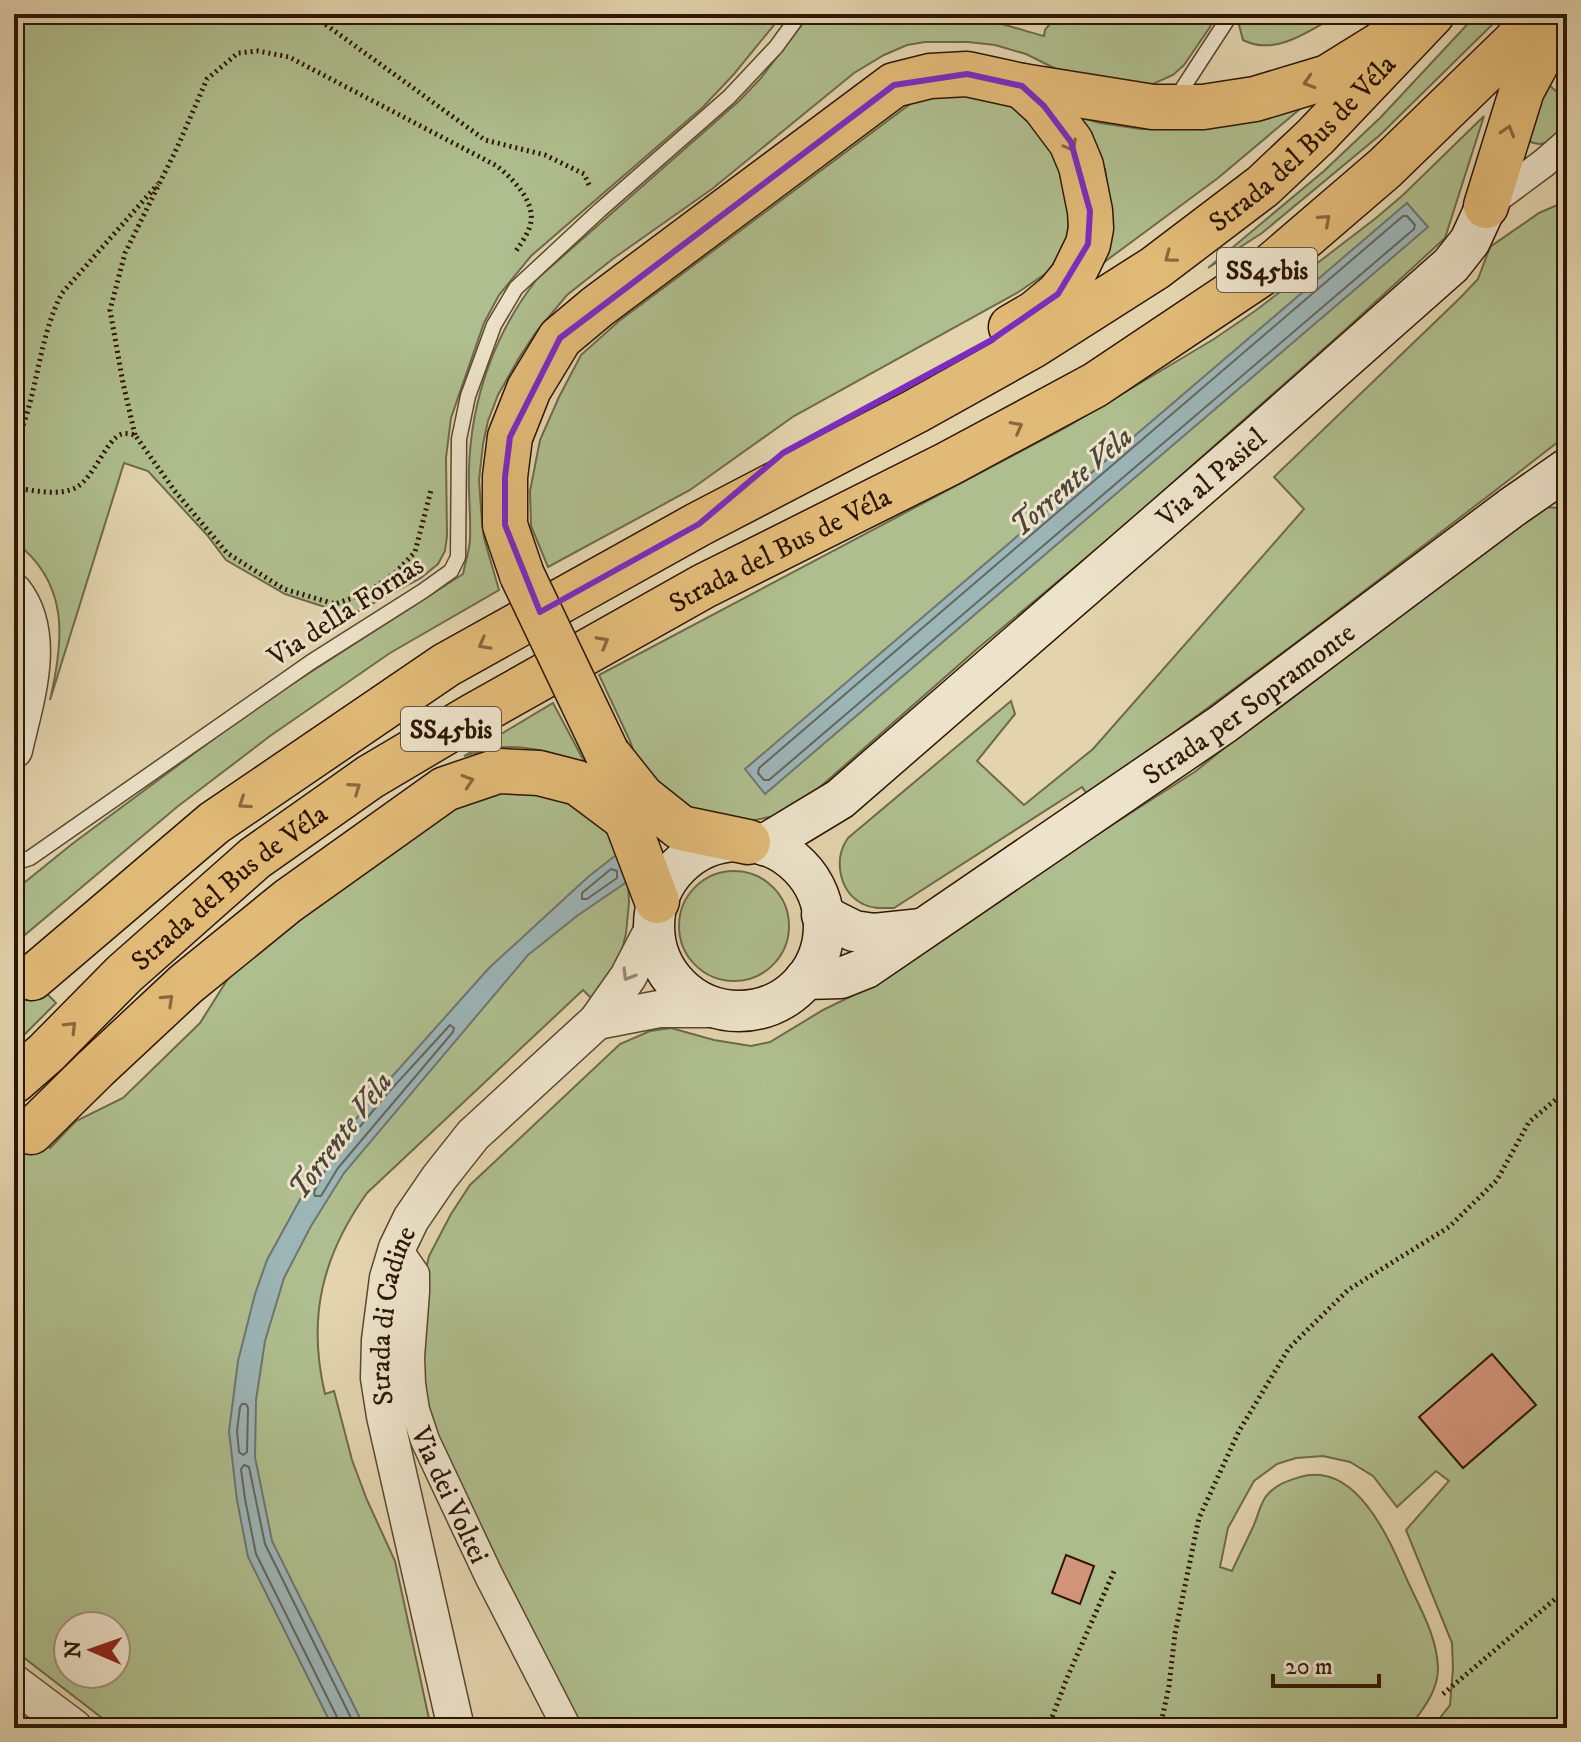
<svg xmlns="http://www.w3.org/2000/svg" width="1581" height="1742" viewBox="0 0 1581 1742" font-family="'IM FELL DW Pica',serif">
<rect width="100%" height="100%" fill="#e3d4ae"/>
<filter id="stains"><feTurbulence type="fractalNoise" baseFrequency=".0025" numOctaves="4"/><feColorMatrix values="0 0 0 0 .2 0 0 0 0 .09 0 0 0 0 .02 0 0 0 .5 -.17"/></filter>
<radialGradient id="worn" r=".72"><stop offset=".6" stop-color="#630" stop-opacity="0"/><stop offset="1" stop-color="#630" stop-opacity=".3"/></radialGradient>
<g fill="#afbe8e" stroke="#6e6a4a" stroke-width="2" fill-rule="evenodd">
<path d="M 14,14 L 783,14 L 734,74 L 703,107 L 531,256 L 499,295 L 484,323 L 451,418 L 446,458 L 447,536 L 445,551 L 438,564 L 421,578 L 355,613 L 337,611 L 285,594 L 226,560 L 207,535 L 148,471 L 124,463 L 50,700 C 64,640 70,583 14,541 Z"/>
<path d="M 810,14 L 905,14 L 909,17 C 947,4 1006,26 1044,36 L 1045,30 L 1058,14 L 1216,14 L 1210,27 L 1184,65 L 1173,75 L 1144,88 L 1060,71 L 1026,54 L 995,45 L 968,42 L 925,42 L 907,45 L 884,55 L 854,73 L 712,189 L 614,258 L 567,295 L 536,332 L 519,358 L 498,395 L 488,421 L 483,444 L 479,480 L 482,522 L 484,538 L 499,590 L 390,653 L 270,736 L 177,807 L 14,944 L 14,891 L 72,844 L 258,706 L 463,574 C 465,563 470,550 470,538 C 471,515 468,492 469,469 C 471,400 494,334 537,279 L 739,101 L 761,78 Z"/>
<path d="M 1245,14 L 1339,14 C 1311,30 1275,57 1243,40 L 1239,25 Z"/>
<polygon points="1477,14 1503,14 1380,135 1262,233 1208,268 1324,171 1381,117"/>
<path d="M 1548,84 L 1567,101 L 1567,124 C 1555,137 1547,150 1528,141 L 1523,121 Z"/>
<polygon points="949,91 1017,107 1058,148 1070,216 1066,244 1048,272 1017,293 794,416 690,490 548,567 531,526 530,491 540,440 559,397 581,355 619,321 921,96"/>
<polygon points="1306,104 1218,178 1099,266 1110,204 1105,169 1079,117 1100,123 1141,129 1183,129"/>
<polygon points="1484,116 1445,238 1346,329 1123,527 977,649 803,802 780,815 740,823 683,809 638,764 630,741 599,675 1065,428 1214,339 1255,311 1376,218 1403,195"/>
<path d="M 1567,204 L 1567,435 C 1409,557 1251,680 1087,794 L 1082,787 L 894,908 C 883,908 872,909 863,904 C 839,892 833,859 848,838 L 1011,701 L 1015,714 L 977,761 L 1024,805 L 1093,749 L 1304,509 L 1274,477 L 1461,297 L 1478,279 L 1490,247 L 1539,213 L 1555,206 Z"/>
<path d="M 1567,502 L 1567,1728 L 1432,1728 L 1450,1705 L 1453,1668 L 1452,1643 L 1406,1530 L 1449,1481 L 1436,1471 L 1397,1507 L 1373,1476 L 1350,1462 L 1323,1456 L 1296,1458 L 1277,1464 L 1254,1481 L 1228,1528 L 1220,1567 L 1232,1571 C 1239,1556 1246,1542 1253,1527 C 1258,1517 1260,1502 1268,1494 C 1277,1484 1287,1481 1300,1477 C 1357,1460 1390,1541 1408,1582 C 1421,1610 1437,1637 1438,1668 C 1438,1692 1422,1710 1409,1728 L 575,1728 L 451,1482 L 420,1391 L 423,1281 L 429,1256 L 451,1214 L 470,1185 L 620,1044 L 650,1031 L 671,1028 L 714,1040 L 751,1046 L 770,1042 L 823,1010 L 852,996 L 925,945 L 1196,771 L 1228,745 L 1278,709 L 1543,507 L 1559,508 Z"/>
<path d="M 553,703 L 585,763 C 557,754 526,744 496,748 C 485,750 474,753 464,756 Z"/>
<path d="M 554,789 L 606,827 L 628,881 L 629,903 L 626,933 L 623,946 L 617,965 L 592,999 L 583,990 L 367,1193 C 322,1256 307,1318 325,1394 L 334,1391 L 352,1460 L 367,1500 L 395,1561 L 431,1728 L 115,1728 L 14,1650 L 14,1117 L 50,1148 L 76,1121 L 123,1098 L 200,1023 L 229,977 L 292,924 L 471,792 ZM 68,1626 L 116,1626 L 116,1674 L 68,1674 Z"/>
<circle cx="734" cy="926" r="55"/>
<polygon points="14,959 56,1003 14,1045"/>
</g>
<g fill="#9cb5b7" stroke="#707570" stroke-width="2">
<polygon points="1407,203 1428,227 765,794 745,769"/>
<polygon points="620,852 628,881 577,916 528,955 344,1173 311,1226 284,1278 265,1341 256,1400 255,1457 272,1541 365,1728 333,1728 248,1557 237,1500 229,1431 238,1361 255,1294 267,1260 321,1161 380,1090 489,968 588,877"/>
</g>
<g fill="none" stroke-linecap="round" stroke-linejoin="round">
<g stroke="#64665e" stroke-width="2">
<polygon points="1403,216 1407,216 1415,225 1414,229 769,780 764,780 758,773 759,768"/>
<polygon points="611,869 617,871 617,878 587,899 582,899 582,893"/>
<polygon points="450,1025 454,1028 453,1032 338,1168 321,1196 315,1196 314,1192 328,1165 386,1095"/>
<polygon points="242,1404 246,1404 248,1408 247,1452 243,1455 239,1452 237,1431 240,1407"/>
<polyline points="340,1728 339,1721 256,1554 245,1499 241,1469 244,1465 249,1467 265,1544 356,1728"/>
</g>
</g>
<g fill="#d4967a" stroke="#2d1605" stroke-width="2">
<polygon points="1492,1354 1536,1405 1463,1468 1419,1417"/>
<polygon points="1066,1555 1094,1566 1080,1604 1052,1593"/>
</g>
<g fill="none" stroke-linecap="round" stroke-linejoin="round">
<defs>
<g id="service">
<polyline points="1175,100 1231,14"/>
<polyline points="14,863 30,858 311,662 423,591 451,571 458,557 459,439 468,396 494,325 516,288 600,210 729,97 776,47 800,14"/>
</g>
<g id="minor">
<polyline points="1486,206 1544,163 1567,143"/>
<path id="s1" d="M 397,1248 L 415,1274 L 415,1292 L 410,1357 L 411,1384 L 415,1410 L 425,1440 L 489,1576 L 567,1728"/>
</g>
<g id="tertiary">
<path d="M 14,592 C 48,636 25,701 14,750"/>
<polyline points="597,1021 659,1009 720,1009"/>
<polyline points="14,1683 74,1728"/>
<path id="s2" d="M 456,1728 L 385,1416 L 379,1378 L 380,1340 L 388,1278 L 397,1248 L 411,1219 L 439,1178 L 473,1135 L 597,1021 L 628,977 L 654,927"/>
</g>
<g id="secondary">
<circle cx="739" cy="926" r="85"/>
<path id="s3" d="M 764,845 L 840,799 L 1259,435 L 1451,265 L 1470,241 L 1486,206"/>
<polyline points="822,915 854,931 874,934 922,929"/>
<path id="s4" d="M 805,979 L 841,978 L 866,968 L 1223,724 L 1511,508 L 1567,469"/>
</g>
<g id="trunk">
<polyline points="1486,206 1522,90 1563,14"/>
<polyline points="1011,327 1035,313 1058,294 1072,277 1088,244 1091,228 1090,211 1081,166 1071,142 1044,106 1022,86"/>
<polyline points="522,575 505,525 505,477 510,437 529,389 560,338 597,307 894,85 930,76 967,74 1022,86 1153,107 1203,107 1255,99 1328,77 1386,41"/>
<polyline points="607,753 642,797 681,828 748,842"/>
<polyline points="617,790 626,819 657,901"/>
<path id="s5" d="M 32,978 L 214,823 L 446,665 L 699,524 L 916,411 L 1034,345 L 1155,268 L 1263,186 L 1315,137 L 1432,14"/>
<path id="s6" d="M 14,1081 L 46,1053 L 124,974 L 255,858 L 370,777 L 473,716 L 704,586 L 948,464 L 1095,385 L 1264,272 L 1385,168 L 1515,42 L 1538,14"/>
<polyline points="31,1132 96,1068 186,984 288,901 445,789 498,771 539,773 578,783 626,819"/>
</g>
</defs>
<use href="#service" stroke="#5a462f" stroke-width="17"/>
<use href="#minor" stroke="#5a462f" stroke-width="31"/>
<use href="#tertiary" stroke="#5a462f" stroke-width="39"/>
<use href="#secondary" stroke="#2d1605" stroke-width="43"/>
<use href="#trunk" stroke="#2d1605" stroke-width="47"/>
<g stroke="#2d1605" stroke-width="5" stroke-dasharray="2 4" stroke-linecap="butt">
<polyline points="311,14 485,140 545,155 584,174 590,187"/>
<path d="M 135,435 L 123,383 L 110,310 L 125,253 L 177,148 L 207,79 L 238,53 L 258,51 L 289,57 L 497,166 C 512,178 534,200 531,221 C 530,231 522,242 516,251"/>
<path d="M 14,447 C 38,399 37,341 62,293 L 158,184"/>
<path d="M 14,488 C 34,490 59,497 77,487 C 95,476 107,438 122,434 C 126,433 131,434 135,435 L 174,490 L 227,553 L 284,589 L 335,604 L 367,593 L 396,572 L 415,552 L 431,490"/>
<polyline points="1443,1694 1567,1589"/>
<polyline points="1048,1728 1067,1678 1115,1569"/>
<polyline points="1160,1728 1169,1686 1175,1634 1199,1518 1239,1431 1289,1348 1348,1290 1449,1227 1497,1180 1529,1122 1567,1090"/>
</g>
<use href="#service" stroke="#ede3ca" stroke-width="14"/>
<use href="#minor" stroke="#ede3ca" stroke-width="28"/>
<use href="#tertiary" stroke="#ede3ca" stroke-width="36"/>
<use href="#secondary" stroke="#ede3ca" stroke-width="40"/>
<use href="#trunk" stroke="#e2ba77" stroke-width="44"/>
<defs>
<polyline id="trunk-bridge" points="522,575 607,753"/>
</defs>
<use href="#trunk-bridge" stroke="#2d1605" stroke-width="47" stroke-linecap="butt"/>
<use href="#trunk-bridge" stroke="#e2ba77" stroke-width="44"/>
</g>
<defs><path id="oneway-chevron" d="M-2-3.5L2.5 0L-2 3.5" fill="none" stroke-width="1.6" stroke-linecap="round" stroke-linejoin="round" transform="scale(2)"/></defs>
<g stroke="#88683e">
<use href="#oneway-chevron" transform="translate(1309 82) rotate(163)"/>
<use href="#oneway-chevron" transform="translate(1508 131) rotate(-73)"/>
<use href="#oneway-chevron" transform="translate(1071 146) rotate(61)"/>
<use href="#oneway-chevron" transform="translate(1325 220) rotate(-41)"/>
<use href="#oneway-chevron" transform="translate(1170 257) rotate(143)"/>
<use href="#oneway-chevron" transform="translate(1017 427) rotate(-28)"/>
<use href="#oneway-chevron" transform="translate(603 642) rotate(-29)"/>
<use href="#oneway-chevron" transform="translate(484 644) rotate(151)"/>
<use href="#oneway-chevron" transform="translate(468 781) rotate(-18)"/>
<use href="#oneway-chevron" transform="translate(355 788) rotate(-35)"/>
<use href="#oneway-chevron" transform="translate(244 803) rotate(146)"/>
<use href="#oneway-chevron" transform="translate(168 1000) rotate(-43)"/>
<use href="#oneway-chevron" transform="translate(71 1027) rotate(-45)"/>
</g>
<use stroke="#978771" href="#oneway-chevron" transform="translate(628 975) rotate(121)"/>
<path fill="none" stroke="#7b2cbf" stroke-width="6" stroke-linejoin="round" d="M 967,74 L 1022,86 L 1044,106 L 1071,142 L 1090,211 L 1088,244 L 1058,294 L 990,341 L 783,453 L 699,524 L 540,612 L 505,525 L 505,477 L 510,437 L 560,338 L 894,85 Z"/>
<g text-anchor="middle" stroke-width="6" stroke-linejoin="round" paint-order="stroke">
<g fill="#ede3ca" stroke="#675440" stroke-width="2">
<rect x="1217" y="248" width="100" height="44" rx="6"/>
<rect x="401" y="707" width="100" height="44" rx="6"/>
</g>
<g font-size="26" font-weight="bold" fill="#2d1605">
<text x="1267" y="279">SS45bis</text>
<text x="451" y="738">SS45bis</text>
</g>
<g font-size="28" fill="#2d1605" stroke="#ede3ca">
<text dy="10" stroke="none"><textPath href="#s5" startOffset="1526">Strada del Bus de Véla</textPath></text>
<text dy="10" stroke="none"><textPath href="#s3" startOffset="580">Via al Pasiel</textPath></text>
<text dy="10" stroke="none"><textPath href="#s6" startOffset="938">Strada del Bus de Véla</textPath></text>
<text transform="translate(345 610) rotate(-33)" y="10">Via della Fornas</text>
<text dy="10" stroke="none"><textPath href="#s4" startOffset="528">Strada per Sopramonte</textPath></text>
<text dy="10" stroke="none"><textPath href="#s6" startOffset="290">Strada del Bus de Véla</textPath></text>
<text dy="10" stroke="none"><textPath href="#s2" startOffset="422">Strada di Cadine</textPath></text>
<text dy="10" stroke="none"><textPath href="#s1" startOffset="260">Via dei Voltei</textPath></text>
</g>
<g font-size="30" font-style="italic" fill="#4e463a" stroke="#ede3ca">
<text transform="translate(1071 481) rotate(-41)" y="10">Torrente Vela</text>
<text transform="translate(340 1135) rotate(-53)" y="10">Torrente Vela</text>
</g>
</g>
<rect width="1581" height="1742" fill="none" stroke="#e3d4ae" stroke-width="48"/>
<rect x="16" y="16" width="1549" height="1710" fill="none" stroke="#2d1605" stroke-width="4"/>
<rect x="24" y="24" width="1533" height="1694" fill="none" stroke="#2d1605" stroke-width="2"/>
<g transform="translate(92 1650) rotate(272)"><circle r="38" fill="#ede3ca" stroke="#a0917b" stroke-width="2"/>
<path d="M0-6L14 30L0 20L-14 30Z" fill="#8f2418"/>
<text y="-12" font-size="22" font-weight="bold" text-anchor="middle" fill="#2d1605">N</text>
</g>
<path d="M1273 1674v12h106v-12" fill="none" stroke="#2d1605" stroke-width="4"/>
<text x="1285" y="1674" font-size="24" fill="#2d1605" stroke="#ede3ca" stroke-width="6" paint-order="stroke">20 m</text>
<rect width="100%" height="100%" filter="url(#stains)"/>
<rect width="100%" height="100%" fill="url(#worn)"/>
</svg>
